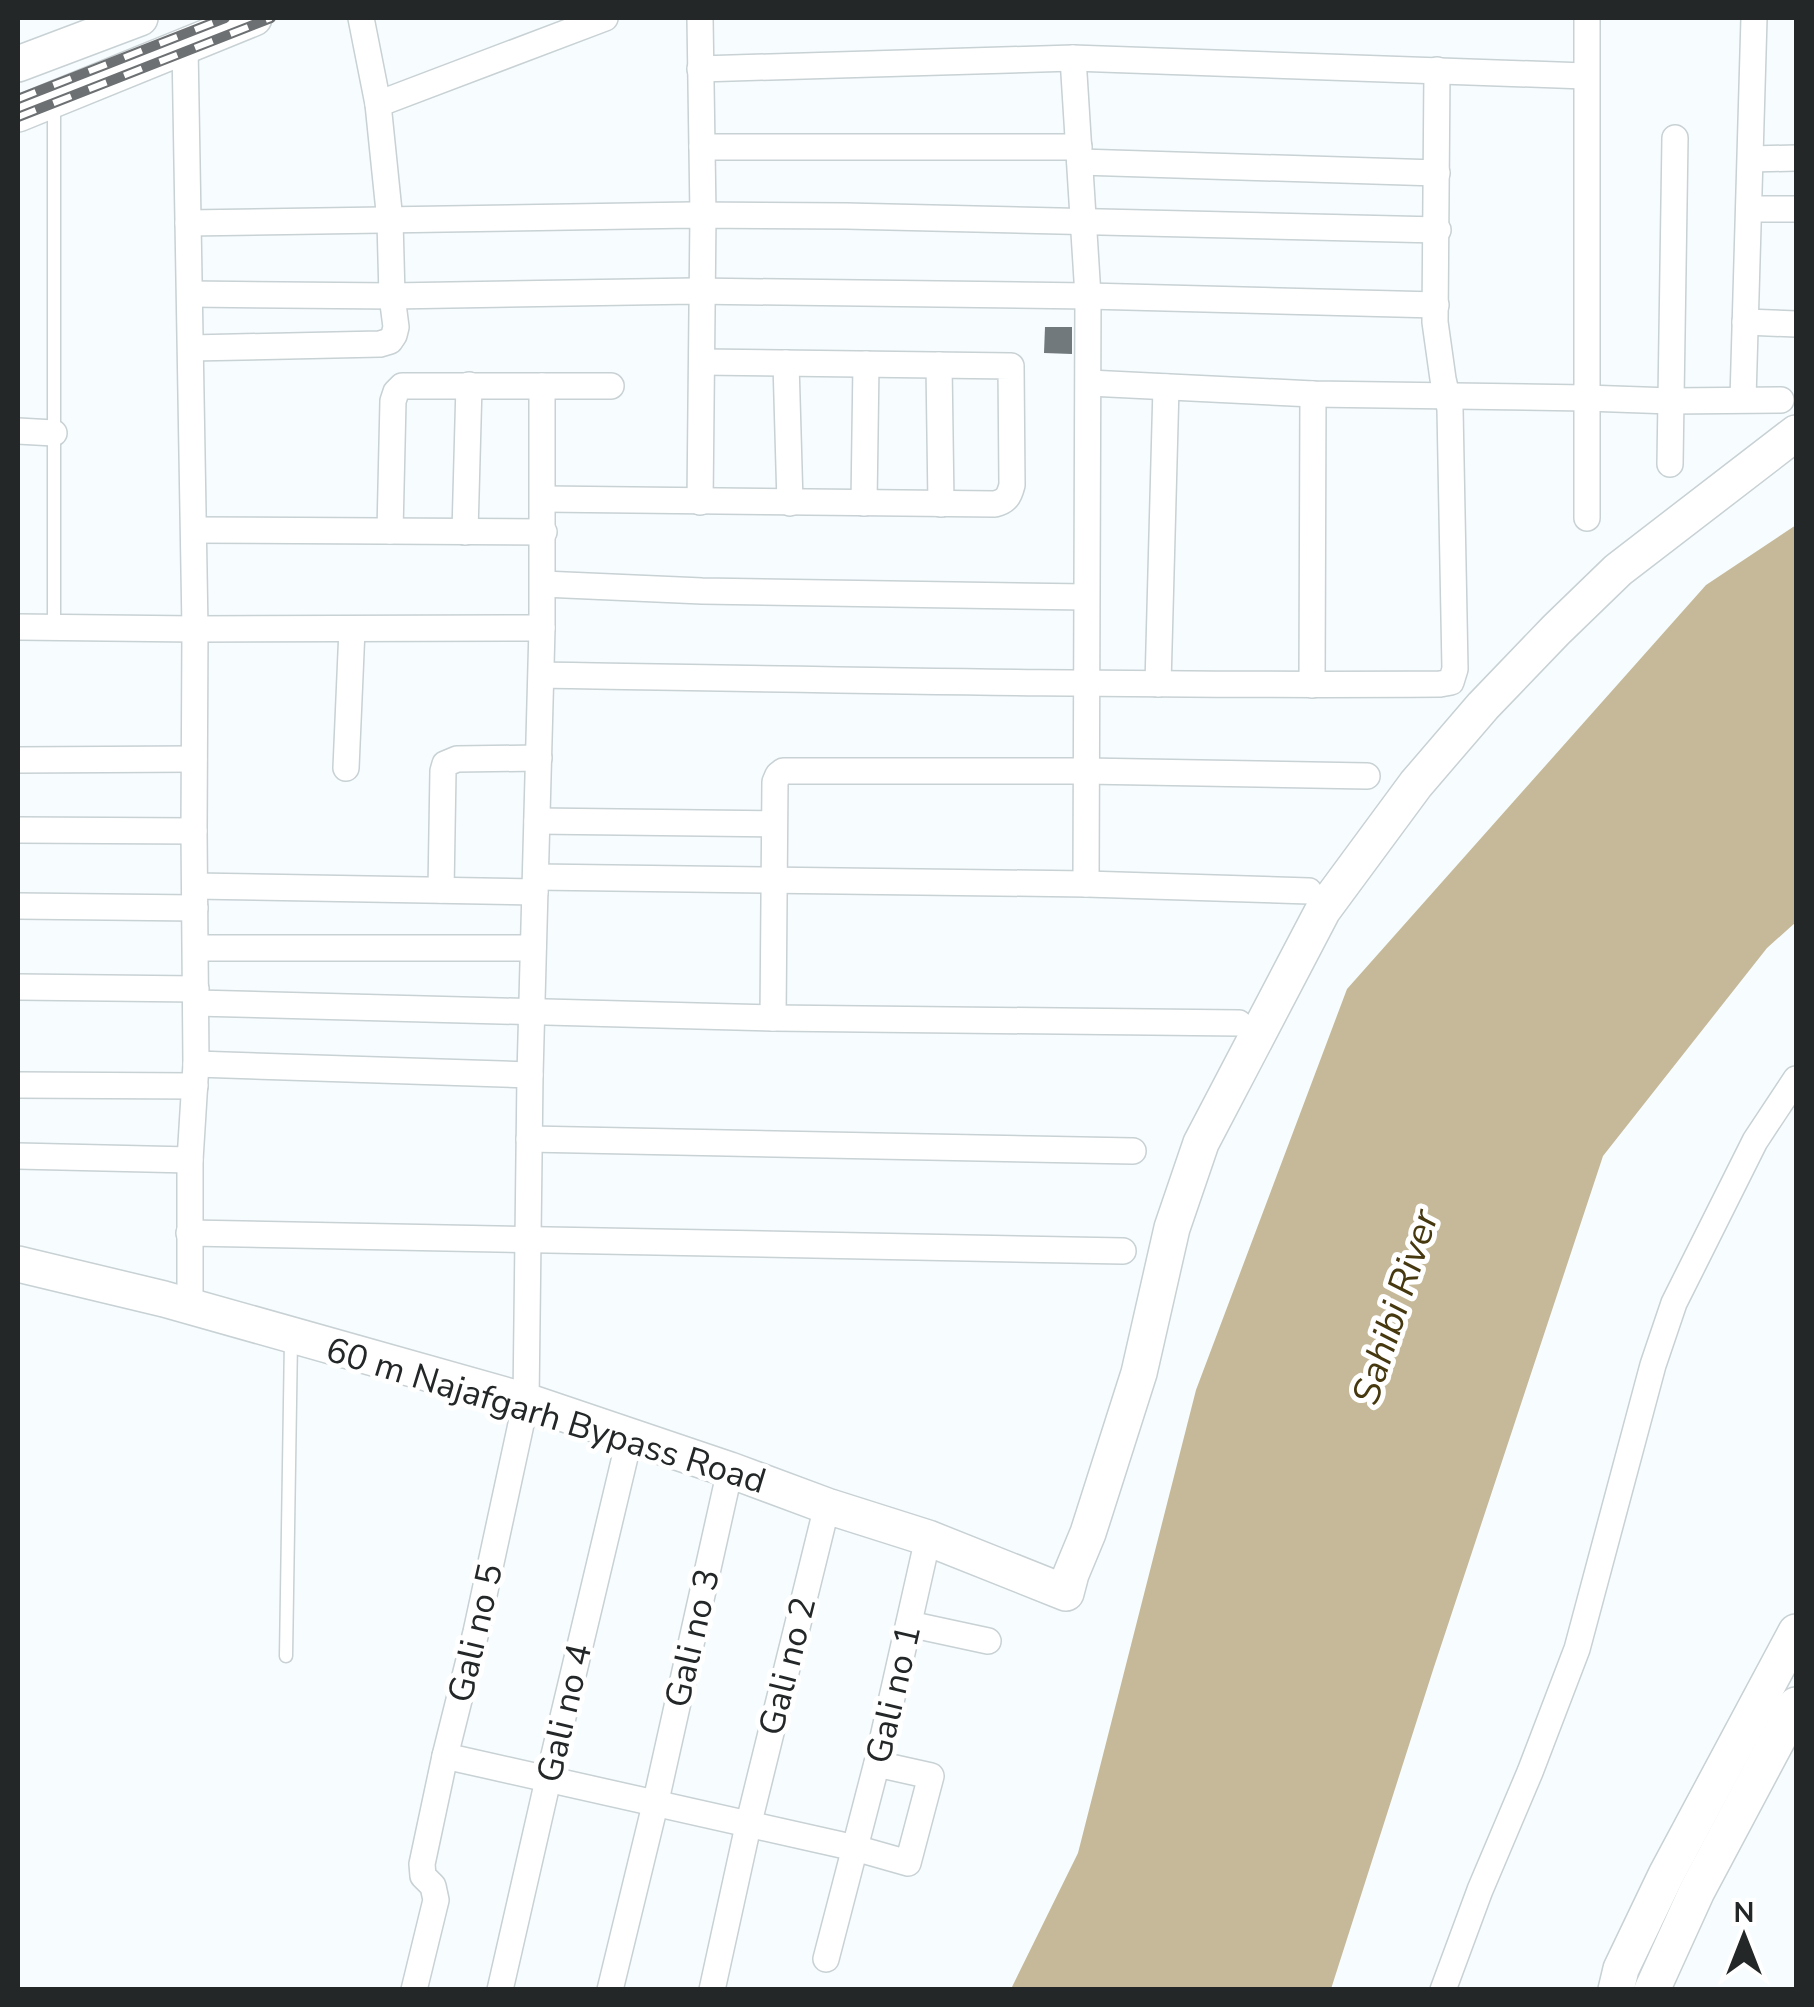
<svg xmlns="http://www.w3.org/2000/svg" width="1814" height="2007" viewBox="0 0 1814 2007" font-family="'Nunito Sans',sans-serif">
<rect width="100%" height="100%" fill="#f7fcff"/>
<polygon fill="#c5b999" points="1796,525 1796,922 1767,948 1603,1156 1433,1670 1331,1989 1011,1989 1078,1853 1196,1390 1347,989 1706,585"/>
<polygon fill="#71797c" points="1045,327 1072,327 1072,354 1044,353"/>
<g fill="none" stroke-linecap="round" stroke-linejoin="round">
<defs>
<g id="lane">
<polyline points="54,104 54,627"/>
<polyline points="286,1656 291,1339"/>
</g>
<g id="street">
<polyline points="700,18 703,215 700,502"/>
<polyline points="1587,18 1587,518"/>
<polyline points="185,46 195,629 194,831 196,1064 190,1160 190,1308"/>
<polyline points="1073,58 1088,296 1086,884"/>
<polyline points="700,69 1073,58 1585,76"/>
<polyline points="378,104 605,18"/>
<polyline points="702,147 1079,147"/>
<polyline points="1751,159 1796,158"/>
<polyline points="1080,162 1437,173"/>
<polyline points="1749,209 1796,209"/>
<polyline points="188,223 692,215 846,216 1438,230"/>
<polyline points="190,294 392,296 694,291 1088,296 1436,305"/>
<polyline points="1745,322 1796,324"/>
<polyline points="191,348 380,344 390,341 394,335 396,327 392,296 390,221 378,104 361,18"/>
<polyline points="786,363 790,503"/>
<polyline points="939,365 941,504"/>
<polyline points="1089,383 1313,394 1586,398 1671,401 1781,400"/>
<polyline points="1743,399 1754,18"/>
<polyline points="18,431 54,433"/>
<polyline points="1670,464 1675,138"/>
<path d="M 544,499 L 995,504 C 1006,501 1009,497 1012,485 L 1011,366 L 702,362"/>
<polyline points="864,503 866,364"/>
<polyline points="194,530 544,532"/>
<polyline points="390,531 393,401 396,392 402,386 611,386"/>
<polyline points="465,532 469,385"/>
<polyline points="543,584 702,591 1086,597"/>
<polyline points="18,627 195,629 542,628"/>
<path d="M 542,675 C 841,680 1140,686 1440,684 L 1451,682 L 1455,669 L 1450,409 L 1443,379 L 1435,322 L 1437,70"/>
<polyline points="1158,684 1166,387"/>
<polyline points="1312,685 1313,394"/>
<polyline points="18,760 194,759"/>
<polyline points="346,768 352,629"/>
<polyline points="537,821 774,824"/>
<polyline points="18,830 194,831"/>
<polyline points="536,877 1086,884 1309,891"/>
<polyline points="195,886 535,892"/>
<polyline points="441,890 443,771 445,764 457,759 539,758"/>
<polyline points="18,906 195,908"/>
<polyline points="196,948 533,948"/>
<polyline points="18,987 196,989"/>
<polyline points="196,1003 773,1018 1239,1023"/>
<polyline points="773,1018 775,782 778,775 783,771 1086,771 1367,776"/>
<polyline points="196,1064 530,1075"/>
<polyline points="18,1085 195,1086"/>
<polyline points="529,1139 1133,1151"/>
<polyline points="18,1156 190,1160"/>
<polyline points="189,1233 1123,1251"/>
<polyline points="909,1624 988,1641"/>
<polyline points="445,1756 855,1848 908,1863 931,1776 877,1764"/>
<polyline points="826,1959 879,1755 928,1538"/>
<polyline points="414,1990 436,1900 433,1886 423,1876 422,1864 445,1756 476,1632 526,1401 530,1075 542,628 542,386"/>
<polyline points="500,1990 548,1780 630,1436"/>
<polyline points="610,1990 655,1805 730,1470"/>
<polyline points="712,1990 748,1826 827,1506"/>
<polyline points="1443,1990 1480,1890 1530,1772 1577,1649 1653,1365 1674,1303 1755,1141 1796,1079"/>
</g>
<g id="secondary">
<polyline points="18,64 140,18"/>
<polyline points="18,114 254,18"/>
<polyline points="18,1264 164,1299 526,1401 730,1470 827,1506 928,1538 1066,1593 1071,1574 1088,1533 1139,1373 1172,1228 1201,1143 1323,910 1416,784 1483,706 1556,630 1618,570 1796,433"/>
<polyline points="1616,1990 1621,1969 1666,1875 1796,1632"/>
<polyline points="1652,1990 1697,1891 1796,1705"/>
</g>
</defs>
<use href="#lane" stroke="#c8d1d4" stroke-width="15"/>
<use href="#street" stroke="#c8d1d4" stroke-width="28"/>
<use href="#secondary" stroke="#c8d1d4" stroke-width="38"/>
<use href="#lane" stroke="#fff" stroke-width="12"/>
<use href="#street" stroke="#fff" stroke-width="25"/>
<use href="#secondary" stroke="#fff" stroke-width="35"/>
<defs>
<g id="rail">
<polyline points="18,99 225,18"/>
<polyline points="18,117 271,18"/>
</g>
</defs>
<use href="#rail" stroke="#6d7072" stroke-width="10"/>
<use href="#rail" stroke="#fff" stroke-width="6" stroke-dasharray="19" stroke-linecap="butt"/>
</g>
<g text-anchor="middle" stroke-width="10" stroke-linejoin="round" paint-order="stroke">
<g font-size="35" fill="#242728" stroke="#fff">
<text transform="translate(546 1415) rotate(17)" y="12">60 m Najafgarh Bypass Road</text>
<text transform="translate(475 1633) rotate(-77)" y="12">Gali no 5</text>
<text transform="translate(692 1638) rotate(-77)" y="12">Gali no 3</text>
<text transform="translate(787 1666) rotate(-76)" y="12">Gali no 2</text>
<text transform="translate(893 1694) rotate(-77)" y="12">Gali no 1</text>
<text transform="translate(564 1713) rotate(-77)" y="12">Gali no 4</text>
</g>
<g font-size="38" font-style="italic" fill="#46380f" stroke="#fff">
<text transform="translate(1395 1307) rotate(-72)" y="13">Sahibi River</text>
</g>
</g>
<rect width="1814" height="2007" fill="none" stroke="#242728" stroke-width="40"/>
<g transform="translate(1744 1937)" stroke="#ffffff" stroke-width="8" paint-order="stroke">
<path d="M0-8L18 38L0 25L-18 38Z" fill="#242728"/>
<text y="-15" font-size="28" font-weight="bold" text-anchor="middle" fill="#242728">N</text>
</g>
</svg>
